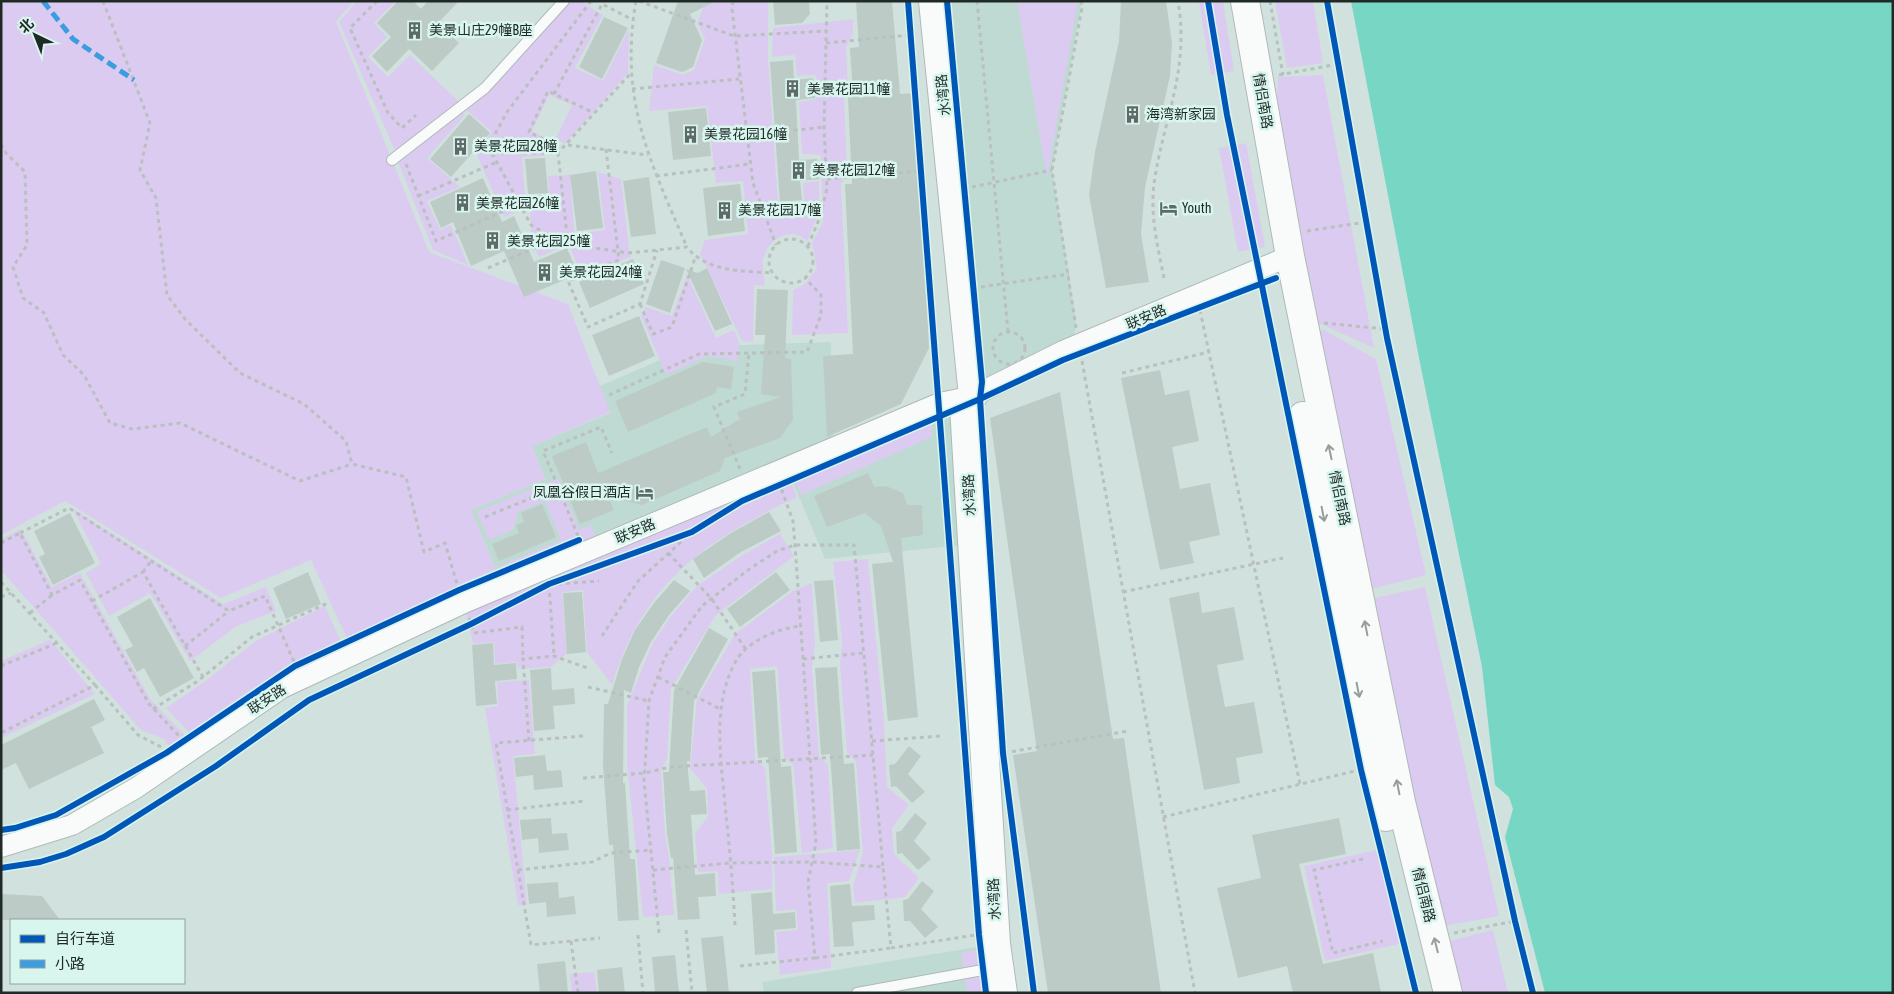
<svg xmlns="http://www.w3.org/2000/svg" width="1894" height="994" viewBox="0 0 1894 994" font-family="'Asap Condensed','Noto Sans SC',sans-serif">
<rect width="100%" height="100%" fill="#d1e2de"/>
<g fill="#bedad3">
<polygon points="931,1 1080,1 1081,8 1052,170 1076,319 1074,341 964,393"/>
<polygon points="708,339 711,346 831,342 833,448 963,393 972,544 825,559 787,468 503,586 471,510 545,479 532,446 610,413 600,386"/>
<polygon points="996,944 1003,993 764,993 762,982"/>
</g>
<g fill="#dccbf0">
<polygon points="1,1 354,1 336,21 429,252 568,304 610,412 532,446 545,479 471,510 503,586 354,654 311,560 221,598 65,501 1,535"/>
<polygon points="357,1 396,1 374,23 387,37 368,57 388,77 410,55 460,103 395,151 339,22"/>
<polygon points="568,1 581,1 603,15 575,68 603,81 629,29 628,73 565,144 556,138 572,105 549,95 532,131 552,141 544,156 522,157 526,208 504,217 476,153 492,132 465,109"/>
<path d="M 706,1 L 768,1 L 768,58 L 778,204 L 804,202 L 803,183 L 819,181 L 819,213 L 807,241 C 791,226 768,238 763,259 C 762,266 764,278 765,286 L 754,285 L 753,342 L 742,341 L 700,254 L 705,240 L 748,234 L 743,181 L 716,183 L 707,106 L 649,111 L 654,65 L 683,75 L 694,70 L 705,39 L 697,23 Z"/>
<polygon points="1017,1 1078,1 1047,179"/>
<polygon points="1199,1 1223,1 1234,71 1211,75"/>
<polygon points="1275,1 1313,1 1323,63 1287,68"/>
<polygon points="853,19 853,34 846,47 848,88 844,96 847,171 841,184 848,333 792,335 793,290 805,284 817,268 812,243 823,222 821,155 802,154 799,102 817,99 816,75 797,76 795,55 772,57 773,28"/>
<polygon points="1323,75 1374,348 1321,324 1315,325 1276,128 1278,77"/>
<polygon points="460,109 465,115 427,158 460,187 427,201 440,230 451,225 468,265 433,250 397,159"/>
<polygon points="1246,143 1265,247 1238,252 1219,148"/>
<polygon points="598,172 621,179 630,257 582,276 571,250 578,242 577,234 605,230"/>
<polygon points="570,175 575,241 539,257 532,242 529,196 549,194 548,176"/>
<polygon points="687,275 716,338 734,330 739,342 738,361 707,356 666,375 641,316 646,307 672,316"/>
<polygon points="1318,330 1324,330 1376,359 1426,575 1368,590"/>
<polygon points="931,411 932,437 801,495 792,472"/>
<path d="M 787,470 L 797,497 C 703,542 644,582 612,685 L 587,652 L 583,590 L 562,592 L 567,653 L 551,667 L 518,669 L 517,662 L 495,664 L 494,642 L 473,644 L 465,605 Z"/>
<polygon points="558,478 579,530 591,525 598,542 505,580 499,566 561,540 545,501 518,512 513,530 489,540 477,512"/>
<polygon points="73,509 223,604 266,587 276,611 237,626 190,661 150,593 109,616 86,573 101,564"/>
<polygon points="21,529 52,587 80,573 150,699 193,744 175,756 164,739 141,730 1,570 1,539"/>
<polygon points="780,534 794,556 715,616 671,689 667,759 661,770 665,833 669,858 674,915 643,917 627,766 627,705 653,643 671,616 697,586 744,554"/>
<polygon points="868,559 884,721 887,787 909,805 892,828 894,854 919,878 905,897 855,903 853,886 863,852 856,762 847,752 840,666 842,640 833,562"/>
<polygon points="812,583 815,643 812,668 819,756 828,765 833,848 802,853 793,764 784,758 777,666 750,669 755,759 765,768 772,854 772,889 719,894 718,871 698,872 695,834 708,816 707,789 690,768 697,699 735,634 793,591"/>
<polygon points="1425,587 1499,916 1443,926 1370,599"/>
<polygon points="325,606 345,651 196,740 166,708 204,682 257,640"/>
<polygon points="50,640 95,694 1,738 1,661"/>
<polygon points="529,680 535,754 513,756 527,905 518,905 485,708 498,706 497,682"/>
<polygon points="860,850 849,881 827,883 831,968 780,975 776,932 798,930 796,909 776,911 774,857"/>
<polygon points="1377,850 1399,944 1325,961 1304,866"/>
<polygon points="1493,930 1508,993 1457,993 1445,942"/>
<polygon points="994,947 1001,993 967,993 961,953"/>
<polygon points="594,972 597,993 572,993 570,974"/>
</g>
<polygon fill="#78d6c5" points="1351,1 1893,1 1893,993 1545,993 1505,837 1513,809 1509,797 1495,785 1482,667 1419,358"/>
<g fill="#bdcbc7">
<polygon points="398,1 413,1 421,9 428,1 459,1 438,23 459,43 432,71 409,49 387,72 372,56 391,37 377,23"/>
<polygon points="678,1 716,1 690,14 702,40 693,67 682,72 656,63"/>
<polygon points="773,1 809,1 810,14 802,23 775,25"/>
<polygon points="856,1 892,1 900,94 914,93 917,180 921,180 929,348 901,404 827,437 823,356 853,354 845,184 852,184 848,97 853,96 850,48 859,47"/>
<polygon points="1121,1 1166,1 1172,43 1170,76 1145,187 1141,234 1149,282 1106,288 1089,195 1095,152 1119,41"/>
<polygon points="604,17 628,28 602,79 579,67"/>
<polygon points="793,60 794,80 813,78 815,98 796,100 799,160 817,159 819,179 800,181 802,200 780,202 770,62"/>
<polygon points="706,108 711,156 673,160 668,112"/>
<polygon points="469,114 490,133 451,177 430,159"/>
<polygon points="545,158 548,193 528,194 525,159"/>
<polygon points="596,171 603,228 577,231 570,175"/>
<polygon points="649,177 656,234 631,237 623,181"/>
<polygon points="483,178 502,222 514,216 534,262 567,248 578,274 524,297 504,251 471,266 453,222 441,228 430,202"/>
<polygon points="740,184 745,231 708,236 703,188"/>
<polygon points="633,259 644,284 590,308 579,282"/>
<polygon points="661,260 685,268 670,313 646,304"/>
<polygon points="707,268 732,324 715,331 686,269 698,273"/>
<polygon points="757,289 788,290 785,358 791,359 793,420 780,438 725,458 720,471 642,505 608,497 614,510 580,524 552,456 586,442 598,473 707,427 711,437 740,419 737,412 781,397 761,394 765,335 755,335"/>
<polygon points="639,316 655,356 609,376 592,335"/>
<polygon points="703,362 734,367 731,389 717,387 716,393 628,432 615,401"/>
<polygon points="1160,370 1165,395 1189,390 1199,441 1172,447 1180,489 1210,483 1220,535 1189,542 1194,563 1160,570 1121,378"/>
<polygon points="1060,392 1113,739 1124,738 1161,993 1048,993 1013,755 1037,751 990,418"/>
<polygon points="868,473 874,487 886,486 903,493 907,505 922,505 923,535 901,538 918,717 888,721 872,564 893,562 881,526 865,513 827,527 814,496"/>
<polygon points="542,504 556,537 499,561 492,544 519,533 516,525 524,522 521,513"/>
<polygon points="769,512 781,531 741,552 704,578 693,559 731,533"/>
<polygon points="70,513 95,563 53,585 39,557 45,554 34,531"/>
<polygon points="308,572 321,604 286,619 273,588"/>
<polygon points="776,572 790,590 740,627 727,609"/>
<polygon points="674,580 690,591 669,615 651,642 639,667 631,693 624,690 623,783 625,783 630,859 635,859 639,920 618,921 613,845 609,845 603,765 604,704 608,704 622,659 635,630 654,603"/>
<polygon points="833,580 838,640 820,642 814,581"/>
<polygon points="582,592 586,652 567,654 563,593"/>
<polygon points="1199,592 1202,613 1234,607 1244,660 1217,665 1225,707 1254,702 1263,753 1236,758 1240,783 1204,790 1169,598"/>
<polygon points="150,598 194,678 160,697 144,668 137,672 125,650 133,646 117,617"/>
<polygon points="709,628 728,639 694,701 690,761 687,761 690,791 705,790 707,814 691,815 695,875 715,873 716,896 698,897 700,919 678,920 673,858 671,858 667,834 663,772 669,772 674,690"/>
<polygon points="493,643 494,665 516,663 517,679 495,681 497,704 476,706 472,645"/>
<polygon points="837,667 844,764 854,763 860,849 837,851 830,754 821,755 815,668"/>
<polygon points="551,668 552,690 574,688 575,704 553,706 555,729 534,731 530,670"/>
<polygon points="775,670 781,767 791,766 797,852 775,854 768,757 758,758 752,672"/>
<polygon points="94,699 105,720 91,727 104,753 29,789 16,763 1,770 1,745"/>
<polygon points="909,746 921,756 908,774 925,792 912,803 896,786 891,787 889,765 895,764"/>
<polygon points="545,755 547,771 561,770 563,787 534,790 533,775 516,777 514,758"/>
<polygon points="915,813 927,823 914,841 931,859 918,870 902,853 897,854 896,832 901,831"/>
<polygon points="551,818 552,834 567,833 569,850 539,853 538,838 522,840 520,820"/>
<polygon points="1339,818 1346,854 1299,864 1323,964 1373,953 1381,993 1293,993 1287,966 1238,978 1217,888 1261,878 1252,835"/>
<polygon points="922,881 934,891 921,909 938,927 925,938 910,921 904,921 903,900 908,899"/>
<polygon points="558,882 559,898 574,896 576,914 547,917 546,902 529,904 527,884"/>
<polygon points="850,884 852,906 874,905 875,920 852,922 854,946 834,947 830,886"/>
<polygon points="772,892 773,914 795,912 796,928 774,930 775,953 755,955 751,894"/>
<polygon points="1,894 42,896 60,920 1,920"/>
<polygon points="723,936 729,993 707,993 701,938"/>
<polygon points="675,955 679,993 655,993 652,957"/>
<polygon points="565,961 568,993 540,993 537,964"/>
<polygon points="622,967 625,993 599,993 597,970"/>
</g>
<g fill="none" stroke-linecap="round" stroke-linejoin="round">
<defs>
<g id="lane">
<polyline points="392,160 485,88 564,1"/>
<polyline points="857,993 999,967"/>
</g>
<polyline id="street" points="1,847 72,825 136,788 282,688 466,602 940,403 973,396 1063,351 1290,256"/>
<polyline id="secondary" points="933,1 973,396 964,406 996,944 1003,993"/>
<g id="highway">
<polyline points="1245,1 1290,256 1401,802 1448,993"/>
<polyline points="1303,416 1374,767 1386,817"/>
</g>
</defs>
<use href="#lane" stroke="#aebab8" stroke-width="12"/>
<use href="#street" stroke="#aebab8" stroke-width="22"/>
<use href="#secondary" stroke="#aebab8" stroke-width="30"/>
<use href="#highway" stroke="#aebab8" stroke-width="30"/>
<g stroke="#b9c0bf" stroke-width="3" stroke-dasharray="4 4" stroke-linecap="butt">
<polyline points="103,1 150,123 140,170 156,198 167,295 185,319 240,373 304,404 346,441 352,464 406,477 424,552 445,543 458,587"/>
<polyline points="377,1 350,28 388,113 402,128 416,115"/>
<path d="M 591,1 L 507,112 L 495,134 L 492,153 L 531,225 L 562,243 L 628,253 L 687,247 C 706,272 743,271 772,273"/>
<path d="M 636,1 C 619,100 649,159 687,247"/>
<polyline points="639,1 734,36 826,31"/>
<polyline points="733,1 732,9 753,183 776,245"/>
<polyline points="977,1 1008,332"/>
<polyline points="1270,1 1283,75"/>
<polyline points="826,43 911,35"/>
<polyline points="1279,75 1338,64"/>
<polyline points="632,89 739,79"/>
<polyline points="554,94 602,4 633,20"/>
<polyline points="746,136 824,127"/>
<polyline points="1,144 6,153 25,172 27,245 13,267 23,298 44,313 63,355 84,375 110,423 132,429 180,423 300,481 352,464"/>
<polyline points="568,145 648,155"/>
<polyline points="606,149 619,260 568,281 588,327 640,304 657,250"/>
<polyline points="492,153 558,153 631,73"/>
<polyline points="406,164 436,241 519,204"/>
<polyline points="656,176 750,164"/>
<polyline points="827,179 922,171"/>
<polyline points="972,187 1052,170"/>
<polyline points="418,196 497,162"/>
<polyline points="1307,231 1366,222"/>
<circle cx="791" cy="261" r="22"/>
<polyline points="568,244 558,153 549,142 529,132 548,91 594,113"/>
<polyline points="808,246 820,217 827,189 824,127 827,1"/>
<polyline points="488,268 555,239"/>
<path d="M 1164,278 C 1158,248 1150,216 1154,184 C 1163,119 1190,71 1178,1"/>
<polyline points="981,287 1069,274"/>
<polyline points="640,304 653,334 672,327 695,258"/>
<polyline points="1200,310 1300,784"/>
<polyline points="1324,323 1385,329"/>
<polyline points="1076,328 1052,170 1082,8 1081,1"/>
<circle cx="1009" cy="348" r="16"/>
<polyline points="1082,361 1195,993"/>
<polyline points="1122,373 1209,352"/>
<polyline points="609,395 699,354 807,352 821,315 821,295 805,278"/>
<polyline points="740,469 714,407 745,394 749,353"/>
<polyline points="558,487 543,451 601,427 612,453"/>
<polyline points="485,517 558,487 578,536"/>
<polyline points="20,533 69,508 229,611 265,596 295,664"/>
<polyline points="1,543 20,533 52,595 80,580 149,704 180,737"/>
<polyline points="668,553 711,598 747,651"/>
<polyline points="143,572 151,561"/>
<polyline points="1,582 95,685 1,733"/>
<polyline points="558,584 599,581"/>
<polyline points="549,585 554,656"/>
<polyline points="1123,592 1283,558"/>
<polyline points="1,597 11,593"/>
<polyline points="92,601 143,572 203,677"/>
<polyline points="30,613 52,595"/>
<polyline points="469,618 474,633 522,627 523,659"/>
<polyline points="602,636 638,581 692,532"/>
<polyline points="185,646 229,611"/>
<polyline points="803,659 864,653"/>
<polyline points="1,666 57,643"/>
<polyline points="658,677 722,710"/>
<polyline points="95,685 138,735 163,748"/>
<polyline points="588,687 649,701"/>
<polyline points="153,709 198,681 252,637 328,603"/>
<polyline points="583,736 496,743 531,945 600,938"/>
<polyline points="529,741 523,659 554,656 590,669"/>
<polyline points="872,741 941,736"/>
<polyline points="1004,753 1128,731"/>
<polyline points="583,778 645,773 670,767 873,755"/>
<polyline points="507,810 585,801"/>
<polyline points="1163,817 1355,771"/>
<polyline points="1363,859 1314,870 1333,953 1383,941"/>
<polyline points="518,870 592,862 611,853 651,850"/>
<polyline points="653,870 730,863 813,862 883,867 891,948 976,935"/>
<path d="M 735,925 C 733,888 730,851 726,815 C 722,765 710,707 736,661 C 747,641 779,628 801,626"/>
<polyline points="686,930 692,993"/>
<polyline points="659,933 644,781 649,701 665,657 702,606 748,570 777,551 795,545 854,545 883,867"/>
<polyline points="1454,933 1515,921"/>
<polyline points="638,935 643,993"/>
<polyline points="571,941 578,993"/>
<polyline points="815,958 891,948"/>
<polyline points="740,966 815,958 808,882 816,843 795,545 793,521 781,488"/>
</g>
<use href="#lane" stroke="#f8fbfa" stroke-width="10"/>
<use href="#street" stroke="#f8fbfa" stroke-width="20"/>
<use href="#secondary" stroke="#f8fbfa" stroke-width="28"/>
<use href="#highway" stroke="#f8fbfa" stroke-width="28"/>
<polyline stroke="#3c9ce0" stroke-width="5" stroke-dasharray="10 5" stroke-linecap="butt" points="43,1 73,39 134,80"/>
<defs>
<g id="cycleway">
<polyline points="908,1 979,935 986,993"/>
<polyline points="947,1 982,382 980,399 1003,753 1034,993"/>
<polyline points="1208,1 1227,115 1361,770 1416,993"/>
<polyline points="1327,1 1387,338 1515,921 1533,993"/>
<polyline points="1,830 15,828 56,815 166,753 295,666 459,590 579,540"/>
<polyline points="1,868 40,862 66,854 104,837 216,766 309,700 471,624 549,584 692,532 742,501 980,399 1063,360 1276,278"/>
</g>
</defs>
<use href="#cycleway" stroke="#d8f5ee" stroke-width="9"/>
<use href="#cycleway" stroke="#0057b8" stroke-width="6"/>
</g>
<defs><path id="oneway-shaft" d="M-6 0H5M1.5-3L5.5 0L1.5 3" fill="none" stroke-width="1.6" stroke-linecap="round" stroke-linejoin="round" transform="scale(1.25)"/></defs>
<g stroke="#969d9b">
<use href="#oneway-shaft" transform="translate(1330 452) rotate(-102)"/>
<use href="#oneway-shaft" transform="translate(1323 514) rotate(79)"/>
<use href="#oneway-shaft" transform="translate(1366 628) rotate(-101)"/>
<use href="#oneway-shaft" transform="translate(1358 690) rotate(79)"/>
<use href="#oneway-shaft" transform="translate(1398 787) rotate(-101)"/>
<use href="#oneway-shaft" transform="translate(1436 945) rotate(-104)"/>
</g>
<defs>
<symbol id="building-bare" viewBox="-9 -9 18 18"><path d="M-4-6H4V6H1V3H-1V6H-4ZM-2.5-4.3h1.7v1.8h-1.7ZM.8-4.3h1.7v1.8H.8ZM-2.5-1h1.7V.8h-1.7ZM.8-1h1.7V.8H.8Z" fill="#5d6a67" stroke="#d8f5ee" stroke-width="2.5" paint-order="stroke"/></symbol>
<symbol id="hotel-bare" viewBox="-9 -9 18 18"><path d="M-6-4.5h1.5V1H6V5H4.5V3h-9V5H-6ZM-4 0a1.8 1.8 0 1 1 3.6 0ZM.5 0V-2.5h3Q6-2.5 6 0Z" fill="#5d6a67" stroke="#d8f5ee" stroke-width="2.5" paint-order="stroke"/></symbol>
</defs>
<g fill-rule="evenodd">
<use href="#building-bare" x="402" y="18" width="25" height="25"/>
<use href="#building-bare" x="780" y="76" width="25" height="25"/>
<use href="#building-bare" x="1120" y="102" width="25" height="25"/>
<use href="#building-bare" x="678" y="122" width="25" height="25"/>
<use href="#building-bare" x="448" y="134" width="25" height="25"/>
<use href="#building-bare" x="786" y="158" width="25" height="25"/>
<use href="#building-bare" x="450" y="190" width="25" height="25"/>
<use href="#hotel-bare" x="1156" y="196" width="25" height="25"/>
<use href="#building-bare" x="712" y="198" width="25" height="25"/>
<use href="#building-bare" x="480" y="228" width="25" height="25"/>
<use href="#building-bare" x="532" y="260" width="25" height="25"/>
<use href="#hotel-bare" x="632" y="480" width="25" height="25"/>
</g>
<g text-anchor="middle" stroke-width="5" stroke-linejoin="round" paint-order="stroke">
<g font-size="14" fill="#1f2a27" stroke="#d8f5ee" text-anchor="start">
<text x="429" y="35">美景山庄29幢B座</text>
<text x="807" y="94">美景花园11幢</text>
<text x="1146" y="119">海湾新家园</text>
<text x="704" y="139">美景花园16幢</text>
<text x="474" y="151">美景花园28幢</text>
<text x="812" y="175">美景花园12幢</text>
<text x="476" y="208">美景花园26幢</text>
<text x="1182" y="213">Youth</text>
<text x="738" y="215">美景花园17幢</text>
<text x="507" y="246">美景花园25幢</text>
<text x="559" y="277">美景花园24幢</text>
<text x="631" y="497" text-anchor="end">凤凰谷假日酒店</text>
</g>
<g font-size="14" fill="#1f2a27" stroke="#d8f5ee">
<text transform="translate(943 95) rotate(-96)" y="5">水湾路</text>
<text transform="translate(1263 101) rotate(80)" y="5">情侣南路</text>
<text transform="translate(1146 317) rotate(-23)" y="5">联安路</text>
<text transform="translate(969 495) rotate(-93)" y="5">水湾路</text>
<text transform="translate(1340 498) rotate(78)" y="5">情侣南路</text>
<text transform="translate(635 531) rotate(-23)" y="5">联安路</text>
<text transform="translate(267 699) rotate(-33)" y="5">联安路</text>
<text transform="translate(1424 895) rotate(76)" y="5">情侣南路</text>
<text transform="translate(994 899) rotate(-93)" y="5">水湾路</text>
</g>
</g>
<rect width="1894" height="994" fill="none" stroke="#1f2a27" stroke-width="5"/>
<rect x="10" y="919" width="175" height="65" fill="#d8f5ee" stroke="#8ea49e"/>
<rect x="20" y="935" width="25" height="8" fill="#0057b8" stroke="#8ea49e"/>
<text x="55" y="944" font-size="15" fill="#1f2a27">自行车道</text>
<rect x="20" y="960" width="25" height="8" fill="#3c9ce0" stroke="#8ea49e"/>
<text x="55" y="969" font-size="15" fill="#1f2a27">小路</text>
<g transform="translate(35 35) rotate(317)" stroke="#d8f5ee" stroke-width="4" paint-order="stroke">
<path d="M0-4L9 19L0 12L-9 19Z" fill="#1f2a27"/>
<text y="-8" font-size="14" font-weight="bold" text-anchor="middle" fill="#1f2a27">北</text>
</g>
</svg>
